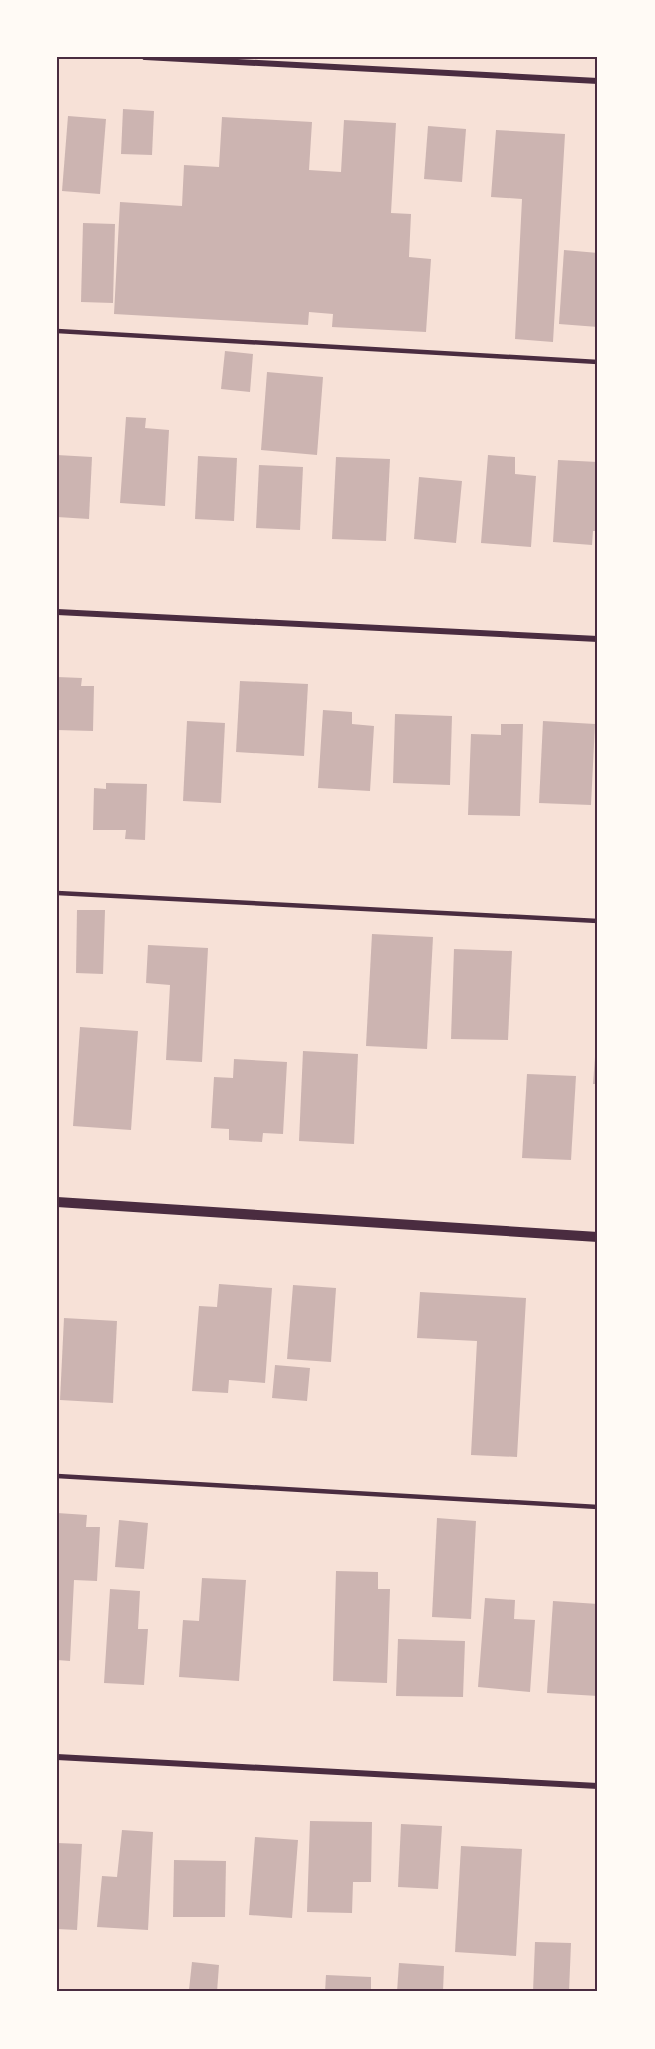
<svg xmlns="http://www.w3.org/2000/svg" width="655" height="2049" viewBox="0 0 655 2049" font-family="Lora,serif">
<rect width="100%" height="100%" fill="#f7e1d7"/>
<g fill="#ccb4b1">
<polygon points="123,109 154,111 152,155 121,154"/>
<polygon points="68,116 106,119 100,194 62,191"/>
<polygon points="222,117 312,122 309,170 341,172 344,120 396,123 391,213 411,214 409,257 431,259 426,332 332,327 333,314 309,312 308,325 114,314 120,202 182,206 184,165 219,167"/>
<polygon points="428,126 466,129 462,182 424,179"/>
<polygon points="496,130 565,134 553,342 515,339 522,199 491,197"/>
<polygon points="83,223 115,224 113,303 81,302"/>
<polygon points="564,250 598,253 598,327 559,324"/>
<polygon points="225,351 253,354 250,392 221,389"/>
<polygon points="267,372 323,377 317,455 261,450"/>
<polygon points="126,417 146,418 145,428 169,430 165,506 120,503"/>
<polygon points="57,455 92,457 89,519 57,517"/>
<polygon points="488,455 515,457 515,474 536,476 531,547 481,543"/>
<polygon points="198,456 237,458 234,521 195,519"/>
<polygon points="336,457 390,459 386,541 332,539"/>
<polygon points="558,460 598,462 598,531 593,531 592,545 553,542"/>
<polygon points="259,465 303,467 300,530 256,528"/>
<polygon points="419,477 462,481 456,543 414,539"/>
<polygon points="57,677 82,678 81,686 94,686 93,731 57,730"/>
<polygon points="240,681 308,684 304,756 236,752"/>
<polygon points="323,710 352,712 352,724 374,726 370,791 318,788"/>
<polygon points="395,714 452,716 450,785 393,783"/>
<polygon points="187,721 225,723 221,803 183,801"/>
<polygon points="543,721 595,724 591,805 539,803"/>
<polygon points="501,724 523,724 520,816 468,815 471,734 501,735"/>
<polygon points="106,783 147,784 145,840 125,839 126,830 93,830 94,788 106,789"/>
<polygon points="77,910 105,910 103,974 76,973"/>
<polygon points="372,934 433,937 427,1049 366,1046"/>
<polygon points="148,945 208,948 202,1062 166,1060 170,985 146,983"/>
<polygon points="454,949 512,951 508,1040 451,1039"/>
<polygon points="80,1027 138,1031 131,1130 73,1126"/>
<polygon points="596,1044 598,1044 598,1084 593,1084"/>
<polygon points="303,1051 358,1054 354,1144 299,1141"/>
<polygon points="234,1059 287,1062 283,1134 263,1133 262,1142 229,1140 229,1129 211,1128 214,1077 233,1078"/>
<polygon points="527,1074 576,1076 571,1160 522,1158"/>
<polygon points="219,1284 272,1288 265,1383 229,1380 228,1393 192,1391 199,1306 217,1307"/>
<polygon points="293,1285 336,1288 331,1362 287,1359"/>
<polygon points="420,1292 526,1298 517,1457 471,1455 477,1341 417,1338"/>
<polygon points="64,1318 117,1321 113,1403 60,1400"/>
<polygon points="275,1365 310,1368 307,1401 272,1398"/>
<polygon points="57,1513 87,1515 86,1527 100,1527 97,1581 74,1580 70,1661 57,1660"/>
<polygon points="437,1518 476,1521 471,1619 432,1617"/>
<polygon points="119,1520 148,1523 144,1569 115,1567"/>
<polygon points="336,1571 378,1572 378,1589 390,1589 387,1683 333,1681"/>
<polygon points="202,1578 246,1580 239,1681 179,1677 183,1620 199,1621"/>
<polygon points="110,1589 140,1591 138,1629 148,1629 144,1685 104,1683"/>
<polygon points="485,1598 515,1600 514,1619 535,1620 530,1692 478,1687"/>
<polygon points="553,1601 598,1604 598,1696 547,1693"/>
<polygon points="398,1639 465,1641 463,1697 396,1696"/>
<polygon points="310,1821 372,1822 371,1882 353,1882 352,1913 307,1912"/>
<polygon points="401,1824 442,1826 438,1889 398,1887"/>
<polygon points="122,1830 153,1832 148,1930 97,1927 102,1876 117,1877"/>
<polygon points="255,1837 298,1840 292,1918 249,1915"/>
<polygon points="57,1843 82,1844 77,1930 57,1929"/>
<polygon points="461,1846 522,1849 516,1956 455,1952"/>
<polygon points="174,1860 226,1861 225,1917 173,1917"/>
<polygon points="535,1942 571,1943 569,1992 533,1992"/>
<polygon points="192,1962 219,1965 217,1992 189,1990"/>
<polygon points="399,1963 444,1966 443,1992 397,1992"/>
<polygon points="326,1975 371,1977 371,1992 325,1992"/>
</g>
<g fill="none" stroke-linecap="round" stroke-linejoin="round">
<g stroke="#4a2c40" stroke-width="4.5">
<polyline points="57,331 598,362"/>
<polyline points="57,893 598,921"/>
<polyline points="57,1476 598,1507"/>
</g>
<g stroke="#4a2c40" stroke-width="6">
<polyline points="145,57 598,81"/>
<polyline points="57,612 598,639"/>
<polyline points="57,1757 598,1786"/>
</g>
<polyline stroke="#4a2c40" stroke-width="10" points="57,1202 598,1237"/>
</g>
<rect width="655" height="2049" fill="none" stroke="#fffaf5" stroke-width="117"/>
<rect x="58" y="58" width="538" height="1932" fill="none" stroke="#4a2c40" stroke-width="2"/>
</svg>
